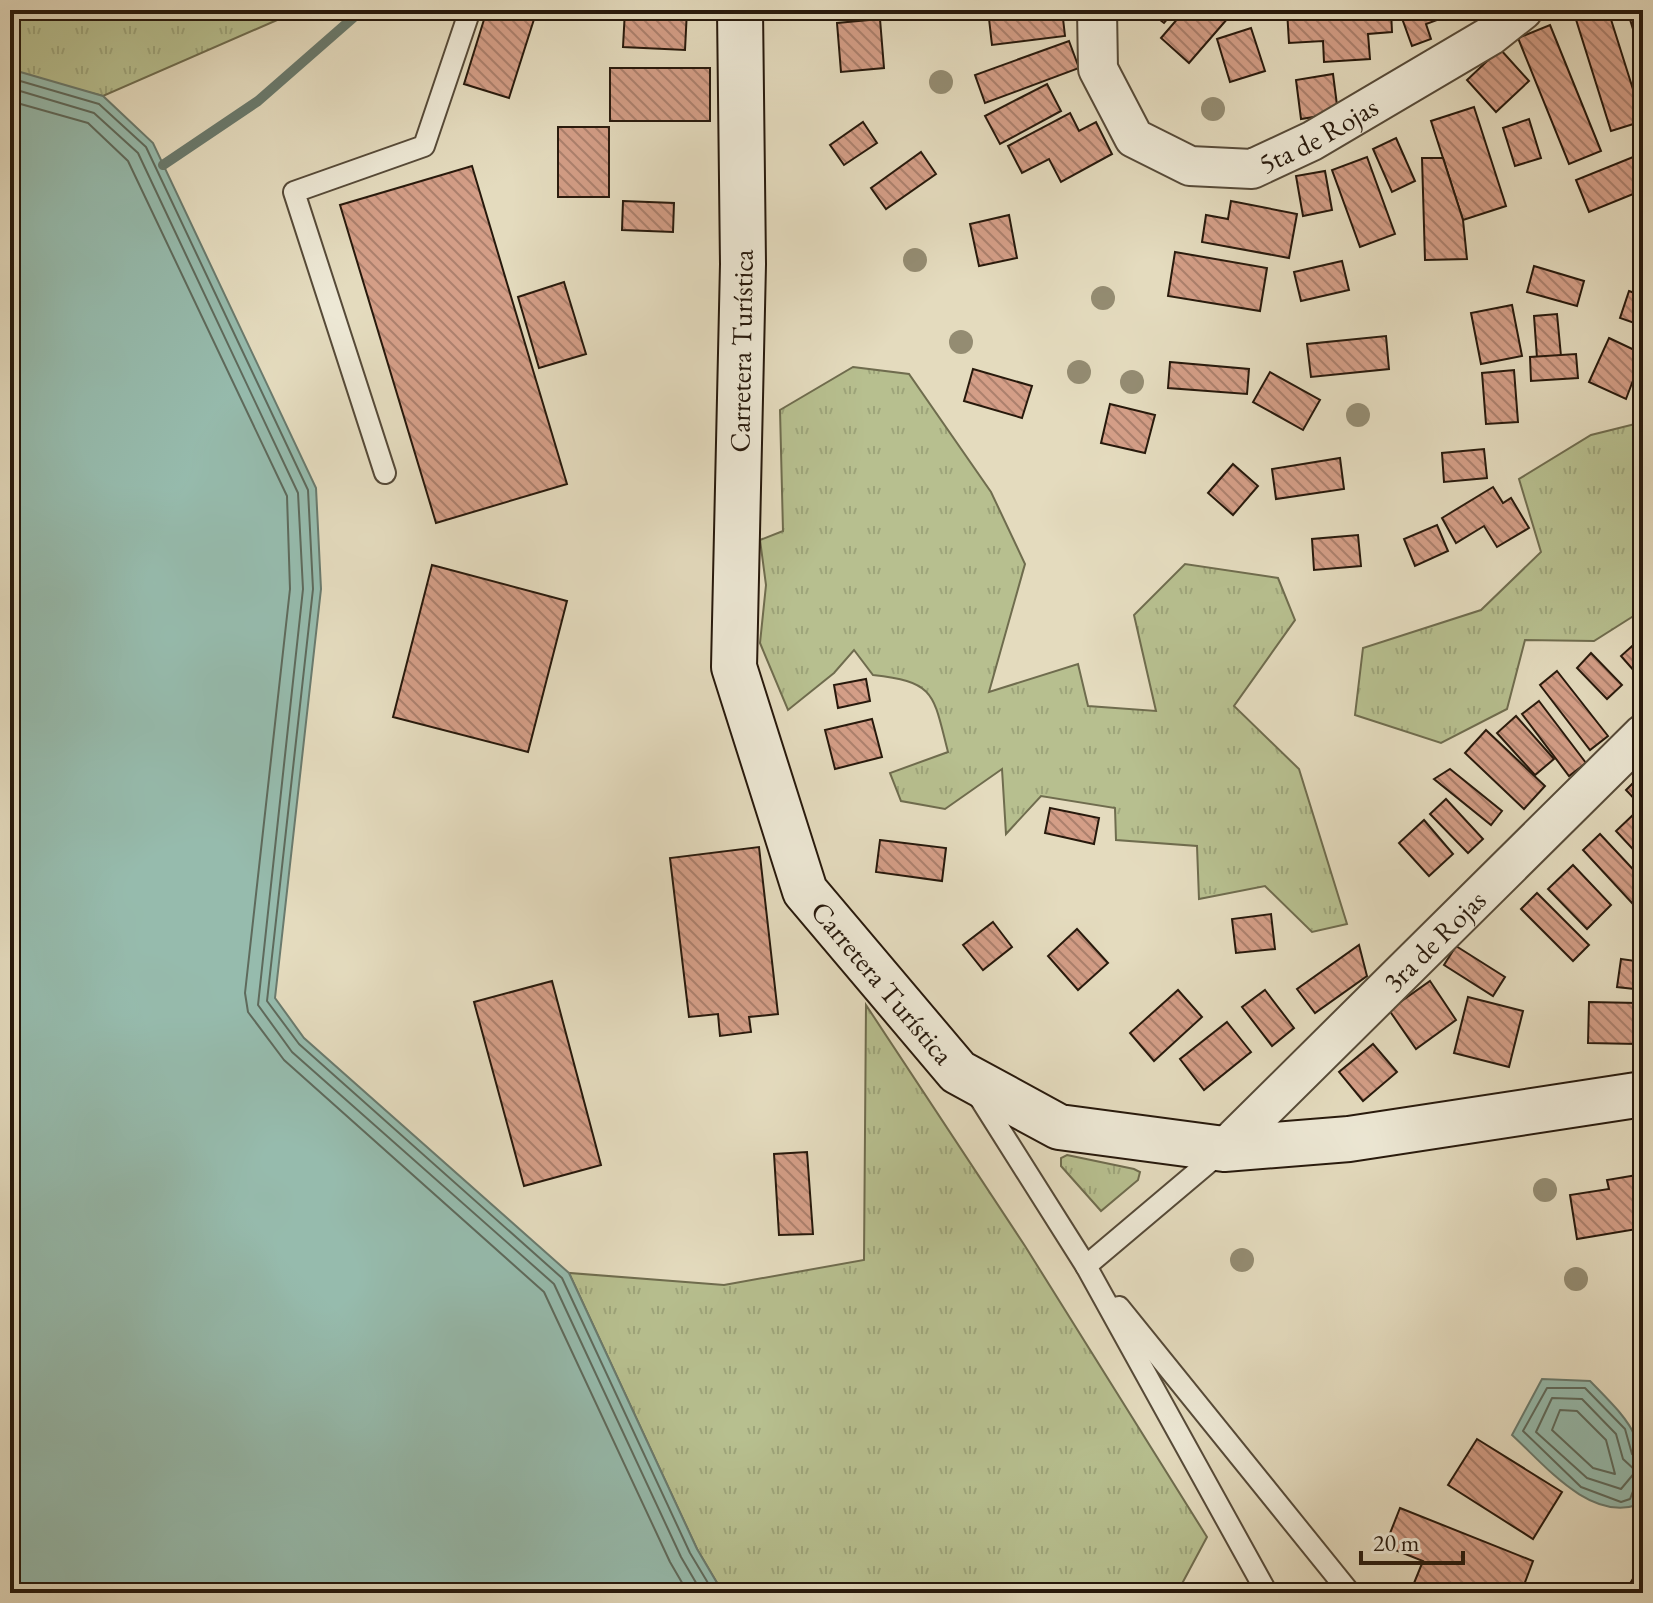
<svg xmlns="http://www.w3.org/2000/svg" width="1653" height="1603" viewBox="0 0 1653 1603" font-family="'EB Garamond',serif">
<defs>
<pattern id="grass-tufts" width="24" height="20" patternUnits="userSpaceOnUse" patternTransform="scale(2)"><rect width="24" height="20" fill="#b7bf8f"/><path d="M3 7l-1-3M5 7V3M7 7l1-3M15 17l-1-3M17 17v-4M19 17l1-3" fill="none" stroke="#9da47a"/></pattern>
<pattern id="building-back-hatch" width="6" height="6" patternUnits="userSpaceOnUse" patternTransform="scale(2)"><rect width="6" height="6" fill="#d49e87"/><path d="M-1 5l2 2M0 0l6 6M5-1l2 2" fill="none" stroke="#ac806d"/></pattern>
</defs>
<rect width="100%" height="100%" fill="#e4dbbe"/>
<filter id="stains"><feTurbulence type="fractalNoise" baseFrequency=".0025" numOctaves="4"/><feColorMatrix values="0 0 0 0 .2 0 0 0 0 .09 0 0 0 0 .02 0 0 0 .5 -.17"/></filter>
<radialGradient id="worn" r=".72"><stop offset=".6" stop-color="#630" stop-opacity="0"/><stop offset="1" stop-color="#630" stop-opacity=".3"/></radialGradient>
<g fill="url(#grass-tufts)" stroke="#6f6c4e" stroke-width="2">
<polygon points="10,10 300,10 103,96 10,72"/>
<path d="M 853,367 L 909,374 L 991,492 L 1025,564 L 989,692 L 1078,664 L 1088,706 L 1156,711 L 1134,615 L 1185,564 L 1278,578 L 1295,620 L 1234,706 L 1299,769 L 1347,924 L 1312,932 L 1265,886 L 1199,899 L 1197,846 L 1116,840 L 1115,808 L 1041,796 L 1006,834 L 1002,769 L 945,809 L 901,801 L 890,773 L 948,752 C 933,694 936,682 873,675 L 854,650 L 834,673 L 788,710 L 760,643 L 766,585 L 760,540 L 783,531 L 780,410 Z"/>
<polygon points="1643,422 1643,610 1594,641 1525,640 1507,709 1441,743 1355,715 1363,648 1481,610 1541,552 1519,479 1591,435"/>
<polygon points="866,1005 1025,1246 1207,1537 1177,1593 723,1593 697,1549 569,1273 724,1285 864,1260"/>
<polygon points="1067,1155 1134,1169 1140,1172 1138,1180 1101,1211 1061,1166 1061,1158"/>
</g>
<g fill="#96bbad" stroke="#6a7a6d" stroke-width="2">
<polygon points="10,69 103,96 153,143 316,488 321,589 275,998 304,1038 569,1273 697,1549 723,1593 10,1593"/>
<path d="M 1542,1379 L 1590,1381 C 1635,1427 1648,1438 1637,1505 C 1589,1521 1544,1464 1512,1435 Z"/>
</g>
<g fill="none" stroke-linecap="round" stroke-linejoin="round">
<g stroke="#5e6a5c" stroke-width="2">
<polyline points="10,78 99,104 146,147 308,490 313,589 267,1001 299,1044 562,1278 690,1553 714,1593"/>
<polyline points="10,88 94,113 138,153 298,493 303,589 258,1005 292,1052 554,1284 681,1557 702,1593"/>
<polyline points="10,101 88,123 128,161 287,496 290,589 245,993 248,1012 284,1060 544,1292 670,1562 688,1593"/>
<polygon points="1552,1398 1582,1399 1616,1434 1623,1459 1636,1471 1621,1489 1587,1478 1536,1432"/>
<polygon points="1560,1410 1577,1411 1606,1440 1615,1474 1593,1468 1552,1430"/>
<polyline points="1643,1459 1632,1454 1625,1429 1585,1388 1547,1388 1523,1431 1581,1487 1621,1502 1630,1499 1635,1486 1643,1484"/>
</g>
<polyline stroke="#6a7a6d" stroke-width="10" points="163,165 258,101 362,10"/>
</g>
<g fill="url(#building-back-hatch)" stroke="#27190c" stroke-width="2">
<polygon points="487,10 536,13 509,98 464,84"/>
<polygon points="625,10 687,10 685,50 623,47"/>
<polygon points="988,10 1062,10 1065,36 992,45"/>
<polygon points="1147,10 1175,10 1164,23"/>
<polygon points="1185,10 1219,10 1228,18 1189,63 1161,38"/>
<polygon points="1287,10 1391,10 1392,32 1368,34 1370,59 1324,62 1323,41 1289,43"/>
<polygon points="1399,10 1446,10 1448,16 1426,24 1431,39 1412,46"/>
<polygon points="1573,10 1608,10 1643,121 1611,131"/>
<polygon points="1627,10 1643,10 1643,61"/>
<polygon points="880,19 884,68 841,72 837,23"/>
<polygon points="1550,25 1601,151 1569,164 1518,38"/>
<polygon points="1251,28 1265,71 1230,82 1217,39"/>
<polygon points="1069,41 1079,68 985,103 975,75"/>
<polygon points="1500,49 1529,81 1496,112 1467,80"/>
<rect x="610" y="68" width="100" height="53"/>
<polygon points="1333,74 1338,113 1301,119 1296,80"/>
<polygon points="1047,84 1061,111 1000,144 985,116"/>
<polygon points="1474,107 1506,206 1463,220 1431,121"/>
<polygon points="1070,113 1079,131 1096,122 1112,154 1061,182 1049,159 1022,173 1008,146"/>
<polygon points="1529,119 1541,158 1515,166 1503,128"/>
<polygon points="863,122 877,143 844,165 830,145"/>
<rect x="558" y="127" width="51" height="70"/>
<polygon points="1396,138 1415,181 1392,192 1373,149"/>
<polygon points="921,152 936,174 886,209 871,188"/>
<polygon points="1643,153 1643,190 1589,212 1576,180"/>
<polygon points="1367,157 1395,234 1360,247 1332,170"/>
<polygon points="1422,158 1443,158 1463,220 1467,259 1425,260"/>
<polygon points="472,166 567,484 436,523 340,205"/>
<polygon points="1325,171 1332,210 1303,216 1296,176"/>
<polygon points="623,201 674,203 673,232 622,230"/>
<polygon points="1231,201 1297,214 1289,258 1202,242 1206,215 1228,219"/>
<polygon points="1009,215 1017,258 979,266 970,224"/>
<polygon points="1175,252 1267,268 1260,311 1168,296"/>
<polygon points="1342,261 1349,290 1301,301 1294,272"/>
<polygon points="1534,266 1584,281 1577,306 1527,292"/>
<polygon points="564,282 586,354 539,368 518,297"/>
<polygon points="1629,291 1643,296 1643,326 1620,318"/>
<polygon points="1512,305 1522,356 1481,364 1471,313"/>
<polygon points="1557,314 1561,356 1537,358 1534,316"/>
<polygon points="1386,336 1389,369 1311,377 1307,344"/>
<polygon points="1609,338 1643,354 1626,399 1589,382"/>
<polygon points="1576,354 1578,378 1531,381 1530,357"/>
<polygon points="1170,362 1249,369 1247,394 1168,388"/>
<polygon points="973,369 1032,386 1022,418 964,401"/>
<polygon points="1514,370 1518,422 1486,424 1482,373"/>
<polygon points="1270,372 1320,400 1303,430 1253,402"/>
<polygon points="1110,404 1155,415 1145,453 1101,443"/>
<polygon points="1484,449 1487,478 1444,482 1442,453"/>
<polygon points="1340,458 1344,489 1276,499 1272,469"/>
<polygon points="1233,464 1258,486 1233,515 1208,493"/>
<polygon points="1493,487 1503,503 1511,498 1529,528 1497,547 1484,526 1456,543 1442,518"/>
<polygon points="1437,525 1448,551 1415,566 1404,539"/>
<polygon points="1358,535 1361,566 1314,570 1312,539"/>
<polygon points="432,565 567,601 528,752 393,717"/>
<polygon points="1641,638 1643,641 1643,681 1621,656"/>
<polygon points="1591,653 1622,685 1607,699 1577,668"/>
<polygon points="1557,671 1608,736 1590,750 1540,685"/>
<polygon points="866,679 870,701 838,708 834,685"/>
<polygon points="1539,701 1586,763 1569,776 1522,714"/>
<polygon points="1516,716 1554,759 1535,775 1497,733"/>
<polygon points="872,719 882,757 835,769 825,730"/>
<polygon points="1486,730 1545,786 1524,809 1465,753"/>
<polygon points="1450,769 1502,811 1491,825 1434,779"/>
<polygon points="1643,773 1643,808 1626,790"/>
<polygon points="1446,799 1483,839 1468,853 1430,814"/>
<polygon points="1050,808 1099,818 1094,844 1045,833"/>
<polygon points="1634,814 1643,823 1643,860 1616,831"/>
<polygon points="1424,820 1453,854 1429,876 1399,843"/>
<polygon points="1600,834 1643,880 1643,915 1583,850"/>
<polygon points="880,840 946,848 942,881 876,872"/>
<polygon points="759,847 778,1014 749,1017 751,1032 720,1036 718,1014 689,1017 670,858"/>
<polygon points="1573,865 1611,905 1587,929 1548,889"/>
<polygon points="1537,893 1589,945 1573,961 1521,909"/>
<polygon points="1271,914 1275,949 1236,953 1232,919"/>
<polygon points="993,922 1012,947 983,970 963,945"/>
<polygon points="1077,929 1108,963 1078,990 1048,956"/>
<polygon points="1359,945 1367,976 1315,1013 1297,989"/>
<polygon points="1456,946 1505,977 1493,996 1444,965"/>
<polygon points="1621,959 1643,962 1643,990 1617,987"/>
<polygon points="552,981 601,1165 524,1186 474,1002"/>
<polygon points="1430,981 1456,1020 1416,1049 1389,1010"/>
<polygon points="1178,990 1202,1017 1154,1061 1130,1033"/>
<polygon points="1265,990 1294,1028 1272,1046 1242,1007"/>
<polygon points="1468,997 1523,1011 1509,1067 1454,1053"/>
<polygon points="1589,1002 1638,1003 1637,1044 1588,1043"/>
<polygon points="1227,1022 1251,1052 1204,1090 1180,1059"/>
<polygon points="1373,1044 1397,1072 1363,1101 1339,1072"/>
<polygon points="807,1152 813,1234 779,1235 774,1154"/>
<polygon points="1643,1174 1643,1228 1577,1239 1570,1195 1609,1189 1607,1180"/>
<polygon points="1477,1439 1562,1492 1533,1539 1448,1485"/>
<polygon points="1400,1508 1533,1561 1521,1593 1410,1593 1423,1561 1385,1546"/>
<polygon points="1643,1563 1643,1593 1624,1593"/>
</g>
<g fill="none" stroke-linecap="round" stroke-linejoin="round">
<defs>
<g id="lane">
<polyline points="385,473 294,192 424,146 470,10"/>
<polyline points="976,1092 1086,1266 1267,1593"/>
<polyline points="1086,1266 1221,1152"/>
<polyline points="1119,1307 1350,1593"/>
</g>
<g id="street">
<path id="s1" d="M 1097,10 L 1098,69 L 1134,138 L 1190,166 L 1252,169 L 1312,141 L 1490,36 L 1523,10"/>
<path id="s2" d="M 1224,1149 L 1643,734"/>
</g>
<g id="secondary">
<path id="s3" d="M 740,10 L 743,264 L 734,667 L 805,891 L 958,1072 L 1059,1127 L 1224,1149 L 1349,1139 L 1643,1094"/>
</g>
</defs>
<use href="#lane" stroke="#564a38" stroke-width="24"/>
<use href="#street" stroke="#564a38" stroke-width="42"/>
<use href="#secondary" stroke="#27190c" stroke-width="48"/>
<use href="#lane" stroke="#ede8d5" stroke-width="20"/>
<use href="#street" stroke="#ede8d5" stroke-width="38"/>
<use href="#secondary" stroke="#ede8d5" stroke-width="44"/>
</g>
<g fill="#948c72">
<circle cx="941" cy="82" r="12"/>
<circle cx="1213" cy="109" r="12"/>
<circle cx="915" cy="260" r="12"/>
<circle cx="1103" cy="298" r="12"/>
<circle cx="961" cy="342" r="12"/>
<circle cx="1079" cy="372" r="12"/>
<circle cx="1132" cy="382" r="12"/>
<circle cx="1358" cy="415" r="12"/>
<circle cx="1545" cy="1190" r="12"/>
<circle cx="1242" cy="1260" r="12"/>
<circle cx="1576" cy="1279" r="12"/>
</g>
<g text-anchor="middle" stroke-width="6" stroke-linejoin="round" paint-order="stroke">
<g font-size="28" fill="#27190c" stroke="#ede8d5">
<text dy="10" stroke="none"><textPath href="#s1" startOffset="336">5ta de Rojas</textPath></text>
<text transform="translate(741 351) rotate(-89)" y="10">Carretera Turística</text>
<text dy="10" stroke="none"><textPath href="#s2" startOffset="296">3ra de Rojas</textPath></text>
<text dy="10" stroke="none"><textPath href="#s3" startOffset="1012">Carretera Turística</textPath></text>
</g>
</g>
<rect width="1653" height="1603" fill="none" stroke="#e4dbbe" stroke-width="40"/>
<rect x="12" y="12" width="1629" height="1579" fill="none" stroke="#27190c" stroke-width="4"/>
<rect x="20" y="20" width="1613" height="1563" fill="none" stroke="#27190c" stroke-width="2"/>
<path d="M1361 1551v12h102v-12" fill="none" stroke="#27190c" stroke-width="4"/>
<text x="1373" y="1551" font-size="24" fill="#27190c" stroke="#ede8d5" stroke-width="6" paint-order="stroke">20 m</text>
<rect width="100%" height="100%" filter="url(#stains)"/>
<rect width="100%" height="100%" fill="url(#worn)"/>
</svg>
